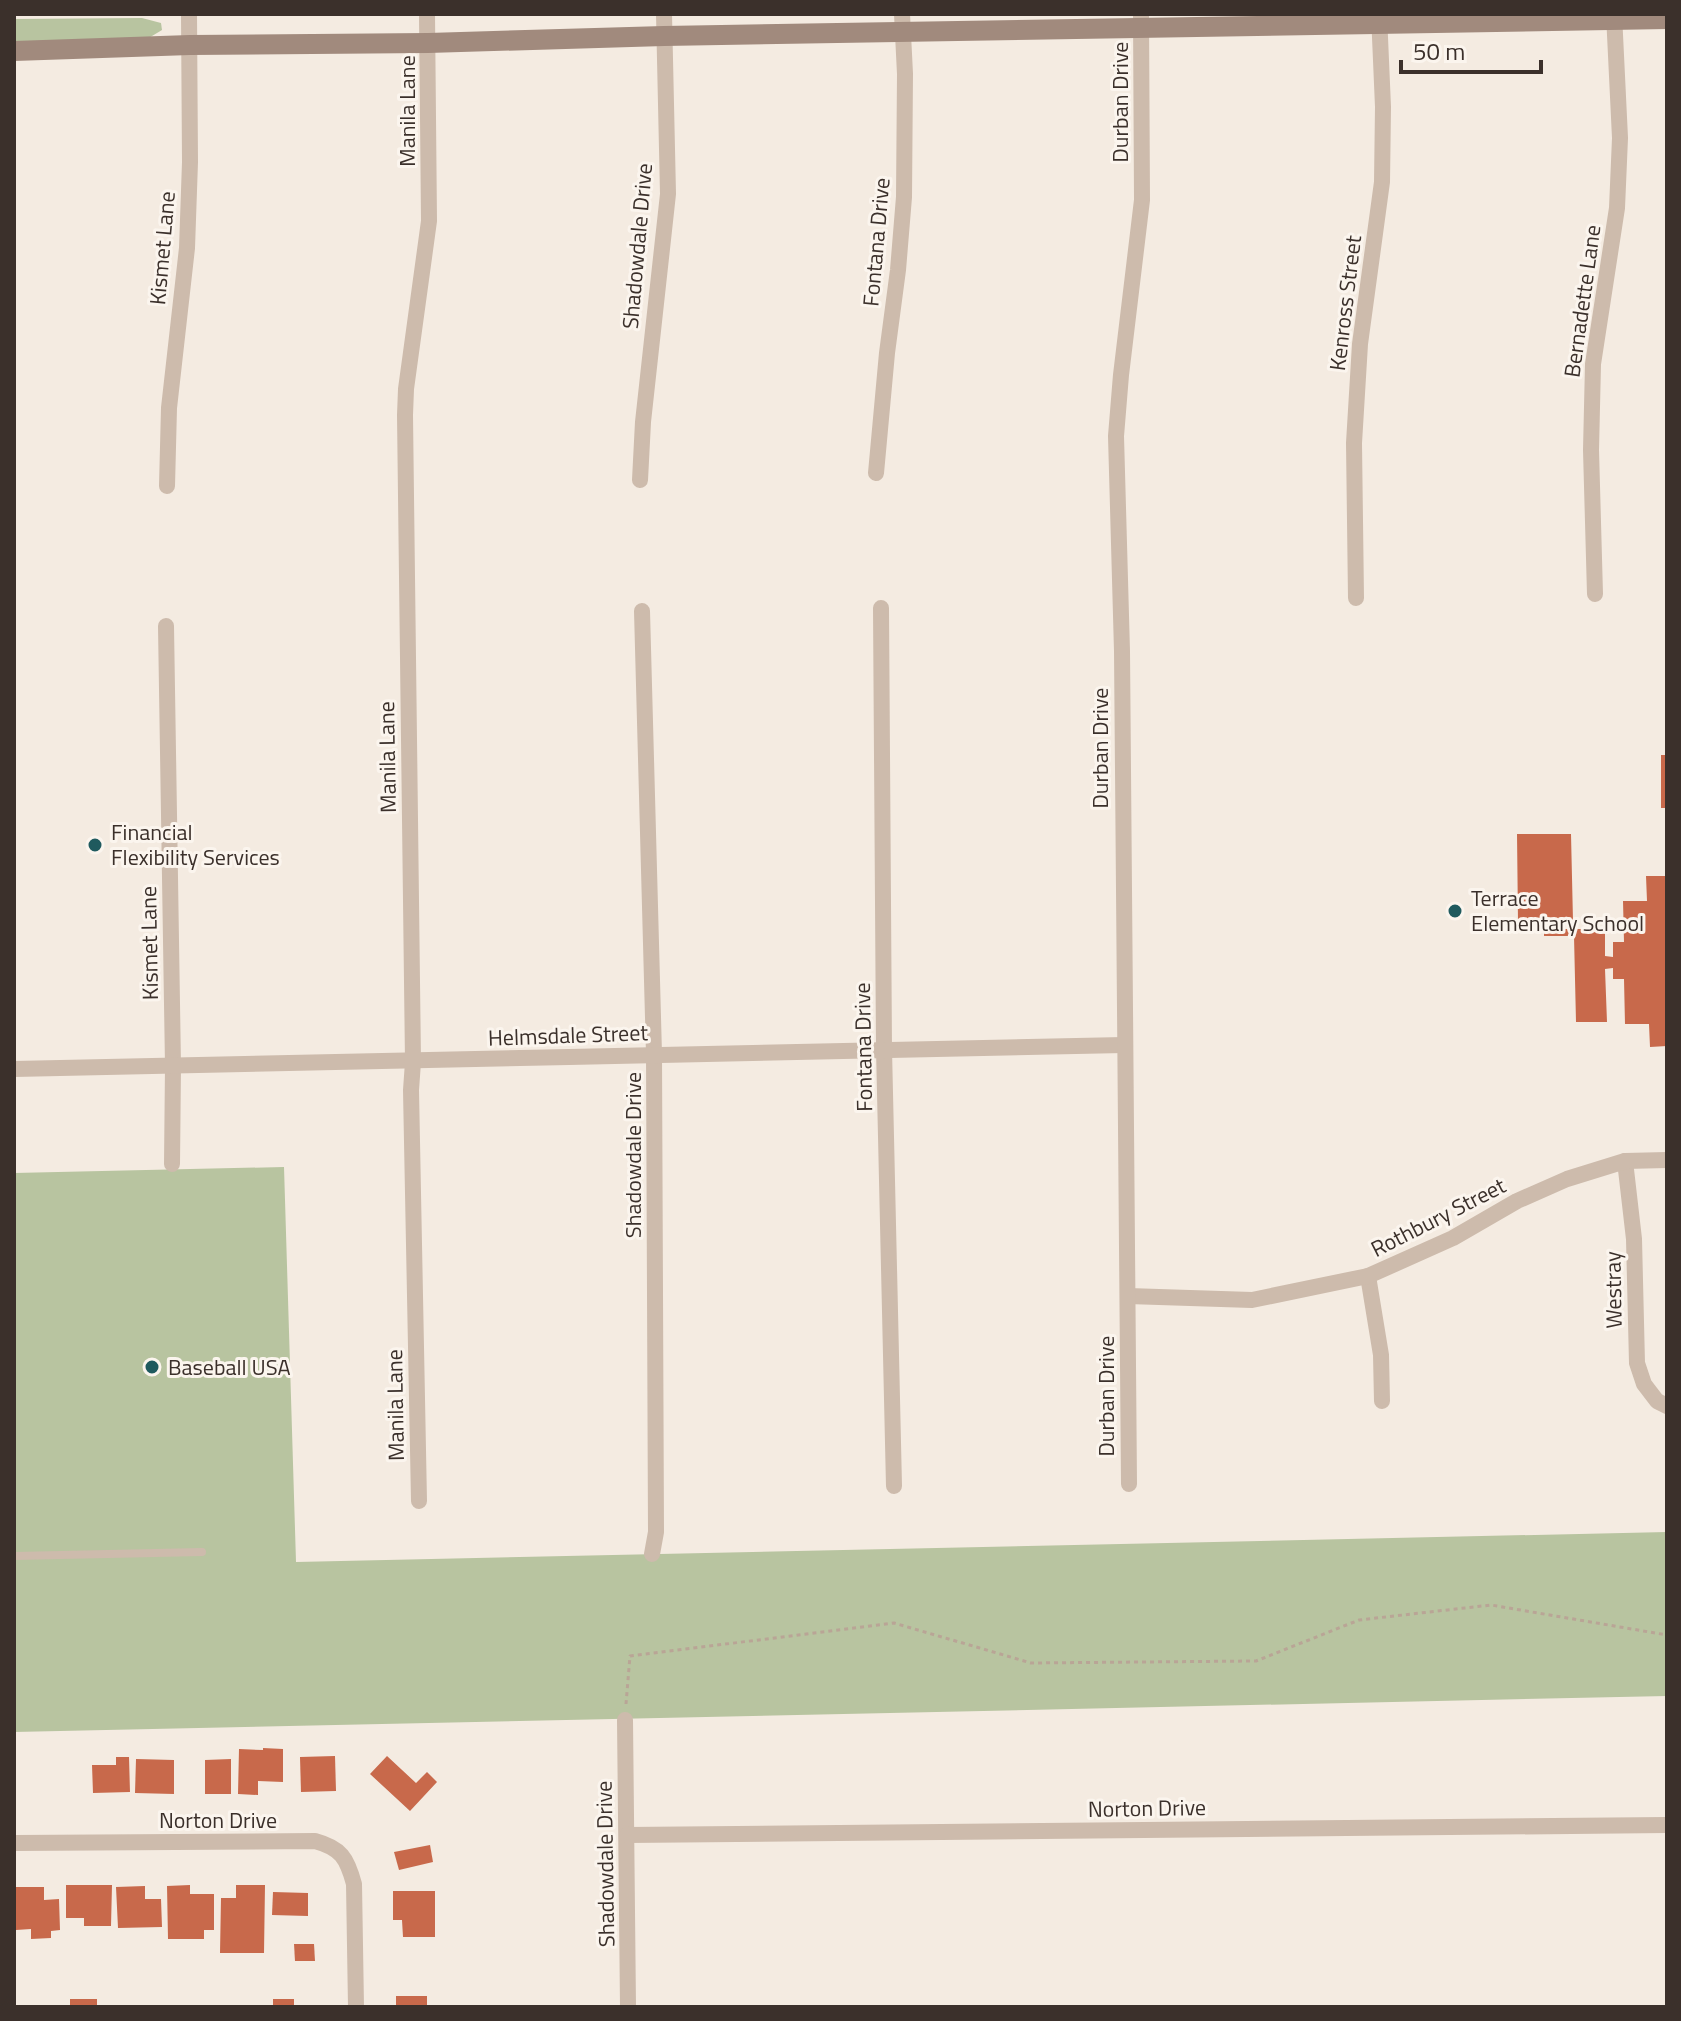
<svg xmlns="http://www.w3.org/2000/svg" width="1681" height="2021" viewBox="0 0 1681 2021" font-family="'Titillium Web',sans-serif">
<rect width="100%" height="100%" fill="#f4ebe1"/>
<g fill="#b8c4a0">
<polygon points="142,18 161,23 162,30 147,39 14,43 14,19"/>
<polygon points="284,1167 296,1562 1667,1532 1667,1696 14,1732 14,1173"/>
</g>
<g fill="#c8694b">
<rect x="1661" y="755" width="6" height="53"/>
<polygon points="1517,834 1571,834 1573,921 1550,921 1550,929 1605,929 1605,956 1613,957 1613,942 1624,942 1623,901 1647,901 1646,876 1667,876 1667,1046 1650,1047 1649,1024 1625,1024 1624,979 1613,979 1613,968 1605,969 1607,1022 1576,1022 1574,936 1544,936 1544,921 1518,922"/>
<polygon points="263,1748 283,1749 283,1782 258,1781 258,1795 238,1794 239,1749 263,1750"/>
<polygon points="335,1756 336,1791 301,1792 300,1757"/>
<polygon points="387,1756 416,1783 427,1772 437,1782 410,1811 370,1774"/>
<polygon points="116,1757 129,1757 130,1792 93,1793 92,1765 116,1765"/>
<polygon points="136,1759 174,1760 174,1794 135,1793"/>
<polygon points="231,1759 231,1794 205,1794 205,1760"/>
<polygon points="430,1845 433,1862 399,1870 394,1852"/>
<polygon points="66,1885 112,1885 111,1926 84,1926 84,1918 66,1918"/>
<polygon points="190,1885 190,1894 214,1894 214,1930 204,1930 204,1939 168,1939 167,1886"/>
<polygon points="236,1885 265,1885 264,1953 220,1953 221,1898 236,1898"/>
<polygon points="145,1886 145,1899 161,1899 162,1927 118,1928 116,1887"/>
<polygon points="15,1887 44,1887 44,1900 59,1899 60,1930 51,1931 51,1938 31,1939 31,1929 16,1930"/>
<polygon points="393,1891 435,1891 435,1937 403,1937 402,1920 393,1920"/>
<polygon points="273,1892 308,1893 308,1916 272,1915"/>
<polygon points="294,1944 314,1944 315,1961 295,1961"/>
<rect x="396" y="1996" width="31" height="11"/>
<rect x="70" y="1999" width="27" height="8"/>
<rect x="273" y="1999" width="21" height="8"/>
</g>
<g fill="none" stroke-linecap="round" stroke-linejoin="round">
<polyline stroke="#b9a596" stroke-width="3" stroke-dasharray="4 4" stroke-linecap="butt" points="626,1704 630,1656 894,1623 1031,1663 1256,1661 1359,1620 1491,1605 1667,1635"/>
<polyline stroke="#cdbbac" stroke-width="8" points="14,1556 202,1552"/>
<g stroke="#cdbbac" stroke-width="16">
<polyline points="876,473 887,353 898,270 904,197 905,74 902,14"/>
<polyline points="640,480 643,422 668,194 664,14"/>
<polyline points="167,486 169,408 187,248 190,162 189,14"/>
<polyline points="1595,594 1591,450 1593,364 1617,208 1620,138 1614,14"/>
<polyline points="1356,598 1354,443 1360,344 1382,182 1383,107 1379,14"/>
<polyline points="881,608 884,1049 894,1486"/>
<polyline points="642,611 654,1054 656,1532 652,1554"/>
<polyline points="166,626 173,1066 172,1164"/>
<path d="M 14,1069 C 384,1063 754,1051 1124,1045"/>
<polyline points="1625,1161 1634,1239 1637,1363 1644,1384 1657,1401 1667,1406"/>
<polyline points="1368,1276 1381,1355 1382,1401"/>
<polyline points="1128,1296 1252,1300 1368,1276 1453,1238 1517,1201 1567,1179 1625,1161 1667,1160"/>
<polyline points="1129,1484 1122,651 1116,436 1121,375 1142,200 1141,14"/>
<polyline points="419,1501 411,1090 413,1062 405,415 406,389 429,221 427,14"/>
<polyline points="625,1720 628,2007"/>
<polyline points="627,1835 1667,1825"/>
<path d="M 14,1843 L 315,1841 C 341,1848 347,1858 354,1884 L 356,2007"/>
</g>
<polyline stroke="#a18a7d" stroke-width="20" points="14,51 190,45 428,43 664,36 1667,19"/>
</g>
<g fill="#1f5a5e" stroke="#fbf5ee" stroke-width="3">
<circle cx="95" cy="845" r="8"/>
<circle cx="1455" cy="911" r="8"/>
<circle cx="152" cy="1367" r="8"/>
</g>
<g text-anchor="middle" stroke-width="6" stroke-linejoin="round" paint-order="stroke">
<g font-size="22" fill="#3b302b" stroke="#fbf5ee">
<text transform="translate(1120 102) rotate(-90)" y="8">Durban Drive</text>
<text transform="translate(407 111) rotate(-90)" y="8">Manila Lane</text>
<text transform="translate(876 242) rotate(-85)" y="8">Fontana Drive</text>
<text transform="translate(637 246) rotate(-85)" y="8">Shadowdale Drive</text>
<text transform="translate(162 248) rotate(-85)" y="8">Kismet Lane</text>
<text transform="translate(1582 301) rotate(-82)" y="8">Bernadette Lane</text>
<text transform="translate(1345 303) rotate(-83)" y="8">Kenross Street</text>
<text transform="translate(1100 748) rotate(-90)" y="8">Durban Drive</text>
<text transform="translate(387 757) rotate(-91)" y="8">Manila Lane</text>
<text transform="translate(149 943) rotate(-91)" y="8">Kismet Lane</text>
<text transform="translate(568 1035) rotate(-2)" y="8">Helmsdale Street</text>
<text transform="translate(863 1047) rotate(-91)" y="8">Fontana Drive</text>
<text transform="translate(633 1155) rotate(-90)" y="8">Shadowdale Drive</text>
<text transform="translate(1438 1217) rotate(-27)" y="8">Rothbury Street</text>
<text transform="translate(1613 1290) rotate(-91)" y="8">Westray</text>
<text transform="translate(1106 1396) rotate(-90)" y="8">Durban Drive</text>
<text transform="translate(395 1405) rotate(-91)" y="8">Manila Lane</text>
<text transform="translate(1147 1808) rotate(-1)" y="8">Norton Drive</text>
<text x="218" y="1828">Norton Drive</text>
<text transform="translate(605 1864) rotate(-91)" y="8">Shadowdale Drive</text>
</g>
<g font-size="22" fill="#3b302b" stroke="#fbf5ee" text-anchor="start">
<text x="111" y="840">Financial<tspan x="111" dy="25">Flexibility Services</tspan></text>
<text x="1471" y="906">Terrace<tspan x="1471" dy="25">Elementary School</tspan></text>
<text x="168" y="1375">Baseball USA</text>
</g>
</g>
<rect width="1681" height="2021" fill="none" stroke="#3b302b" stroke-width="32"/>
<path d="M1401 60v12h140v-12" fill="none" stroke="#3b302b" stroke-width="4"/>
<text x="1413" y="60" font-size="24" fill="#3b302b" stroke="#fbf5ee" stroke-width="6" paint-order="stroke">50 m</text>
</svg>
